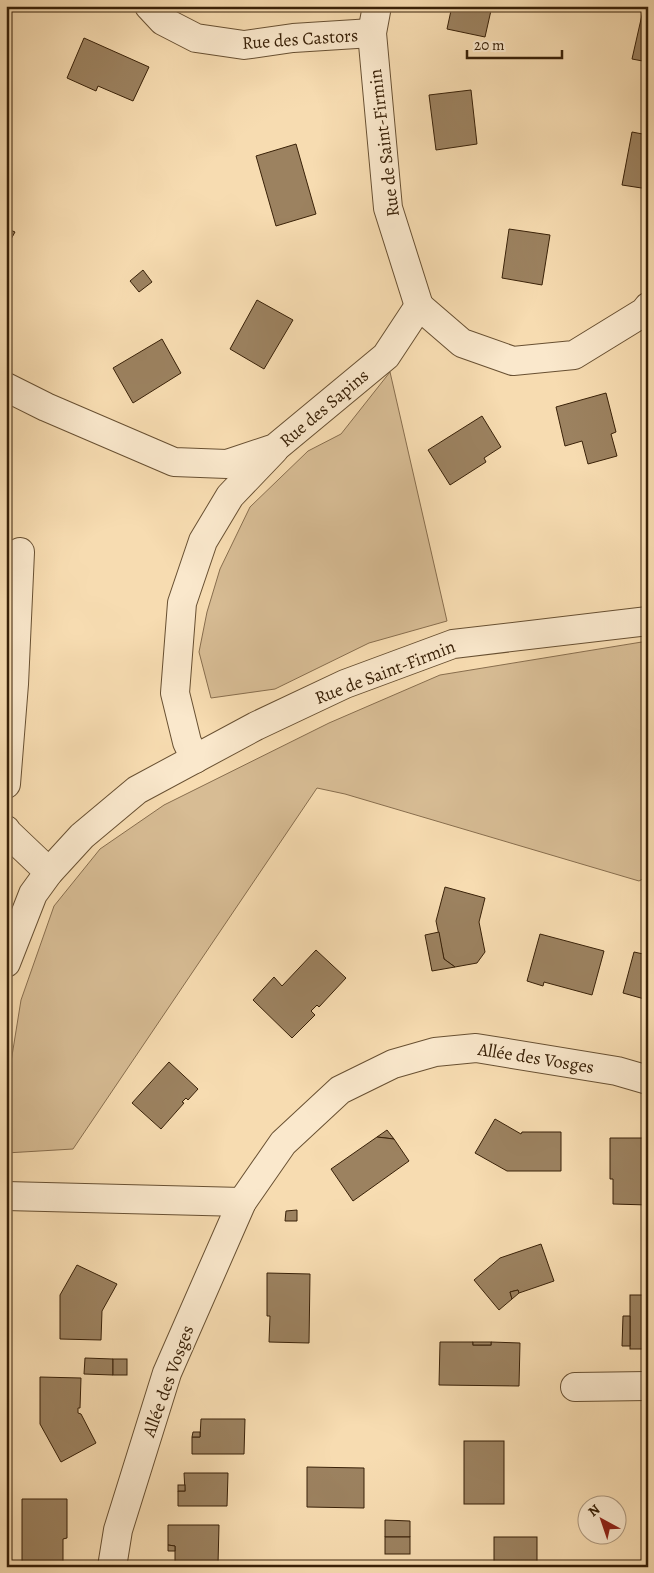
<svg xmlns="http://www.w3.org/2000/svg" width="654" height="1573" viewBox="0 0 654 1573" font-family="Alegreya,serif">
<rect width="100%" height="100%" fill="#f7dcb1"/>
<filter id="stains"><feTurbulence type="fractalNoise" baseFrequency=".004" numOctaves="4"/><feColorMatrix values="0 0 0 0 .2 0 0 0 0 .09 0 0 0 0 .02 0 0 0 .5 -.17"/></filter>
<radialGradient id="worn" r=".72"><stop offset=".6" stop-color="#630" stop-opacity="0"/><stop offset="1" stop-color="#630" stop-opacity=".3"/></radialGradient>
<g fill="#d7bc94" stroke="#886e4e">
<polygon points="390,372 447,621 369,643 275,689 211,698 199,652 207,612 220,569 250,507 308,451 341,434"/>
<polygon points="648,641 648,876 639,881 345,794 317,788 73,1149 6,1153 6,1093 21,1000 54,906 100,849 164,805 329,723 440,675"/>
</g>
<g fill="#9c8260" stroke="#392108">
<polygon points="452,6 492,6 485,37 447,29"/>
<polygon points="644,6 648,6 648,62 632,59"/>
<polygon points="84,38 149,67 133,101 98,86 96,91 67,78"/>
<polygon points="471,90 477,144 436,150 429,95"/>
<polygon points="632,132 648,135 648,189 622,185"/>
<polygon points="296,144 316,214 276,226 256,156"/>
<polygon points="6,228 15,232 6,248"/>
<polygon points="509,229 550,235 542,285 502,278"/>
<polygon points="143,270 152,282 139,292 130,281"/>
<polygon points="257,300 293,320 264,369 230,349"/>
<polygon points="162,339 181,373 133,403 113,368"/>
<polygon points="606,393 616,432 611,434 617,456 588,464 582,441 565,446 556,407"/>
<polygon points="482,416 501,447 484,458 486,462 450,485 428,450"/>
<polygon points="445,887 485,898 479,922 485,952 477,963 455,967 444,959 436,921"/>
<polygon points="439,932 444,959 455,967 432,971 425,935"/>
<polygon points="540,934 604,951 592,995 544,982 543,986 527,981"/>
<polygon points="316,950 346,978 319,1007 317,1005 311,1011 315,1015 292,1038 253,1000 274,977 282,986"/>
<polygon points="634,952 648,955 648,1000 623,993"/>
<polygon points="169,1062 198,1089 188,1100 186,1098 182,1102 184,1103 161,1129 132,1103"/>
<polygon points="495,1119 521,1134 522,1132 561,1132 561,1171 507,1171 475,1153"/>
<polygon points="387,1130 394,1139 377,1137"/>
<polygon points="377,1137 394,1139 409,1161 353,1201 331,1169"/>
<polygon points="610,1138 648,1138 648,1205 613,1204 613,1179 610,1179"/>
<polygon points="297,1210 297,1221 285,1221 286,1211"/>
<polygon points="541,1244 554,1281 519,1293 518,1290 510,1292 512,1299 499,1310 474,1280 500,1258"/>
<polygon points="77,1265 117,1284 102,1311 101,1340 60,1339 60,1295"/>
<polygon points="267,1273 310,1274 309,1343 269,1342 270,1316 267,1316"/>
<polygon points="518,1290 519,1293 512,1299 510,1292"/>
<rect x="630" y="1295" width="18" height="54"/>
<polygon points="623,1316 630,1316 630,1346 622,1346"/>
<polygon points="440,1342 473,1342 473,1345 491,1345 491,1342 520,1343 519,1386 439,1385"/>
<rect x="473" y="1342" width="18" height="3"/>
<polygon points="85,1358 113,1359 113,1375 84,1374"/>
<rect x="113" y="1359" width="14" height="16"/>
<polygon points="40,1377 81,1378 80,1408 78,1408 78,1413 81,1414 96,1443 61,1462 40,1424"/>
<polygon points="201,1419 245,1419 244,1454 192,1454 192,1437 200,1437"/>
<polygon points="193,1432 200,1432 200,1437 192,1437"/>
<rect x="464" y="1441" width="40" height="63"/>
<polygon points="307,1467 364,1468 364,1508 307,1507"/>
<polygon points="184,1473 228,1473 227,1506 178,1506 178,1491 185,1491"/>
<rect x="178" y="1485" width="7" height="6"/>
<polygon points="22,1499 67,1499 67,1538 63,1539 63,1563 22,1563"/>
<polygon points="385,1520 410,1521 410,1537 385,1537"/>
<polygon points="168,1525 219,1525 218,1564 175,1563 175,1546 168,1545"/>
<rect x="385" y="1537" width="25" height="17"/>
<rect x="494" y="1537" width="43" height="30"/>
<polygon points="168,1545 175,1546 175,1551 168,1551"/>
</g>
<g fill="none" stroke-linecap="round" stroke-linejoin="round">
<defs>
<g id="minor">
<polyline points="149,6 163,21 196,38 244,45 293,38 372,33"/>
<polyline points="377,6 372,33 388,208 419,306"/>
<polyline points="419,306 462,343 513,361 574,355 644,312 648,307"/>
<polyline points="6,387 46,407 174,462 227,464 275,448 386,356 419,306"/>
<polyline points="195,759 187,742 175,693 182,603 203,541 230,496 274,450"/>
<polyline points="6,784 14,684 20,552"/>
<polyline points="6,830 8,833 49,872"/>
<polyline points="6,963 33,894 49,872 82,836 137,790 256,726 345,684 453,644 648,621"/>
<polyline points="6,1196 242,1202"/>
<polyline points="575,1387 648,1386"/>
<polyline points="112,1567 118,1530 167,1373 242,1202 283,1143 340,1090 393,1064 435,1052 476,1048 617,1071 648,1080"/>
</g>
</defs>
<use href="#minor" stroke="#685032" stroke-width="30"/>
<use href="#minor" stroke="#fae8cc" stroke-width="28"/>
</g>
<g text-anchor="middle" stroke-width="4" stroke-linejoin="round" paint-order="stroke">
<g font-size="18" fill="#392108" stroke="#fae8cc">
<text transform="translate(300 39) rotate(-4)" y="6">Rue des Castors</text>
<text transform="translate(384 143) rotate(-97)" y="6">Rue de Saint-Firmin</text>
<text transform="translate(324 408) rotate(-40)" y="6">Rue des Sapins</text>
<text transform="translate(385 672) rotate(-21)" y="6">Rue de Saint-Firmin</text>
<text transform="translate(536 1058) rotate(9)" y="6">Allée des Vosges</text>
<text transform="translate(168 1381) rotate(-70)" y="6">Allée des Vosges</text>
</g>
</g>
<rect width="654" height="1573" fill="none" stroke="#f7dcb1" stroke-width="25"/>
<rect x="8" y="8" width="639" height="1558" fill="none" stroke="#392108" stroke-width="2.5"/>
<rect x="12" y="12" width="629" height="1548" fill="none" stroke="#392108"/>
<g transform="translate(602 1520) rotate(320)"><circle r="24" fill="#fae8cc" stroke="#ad987e"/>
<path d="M0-4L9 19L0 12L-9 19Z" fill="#8f2418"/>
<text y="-8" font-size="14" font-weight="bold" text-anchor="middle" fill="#392108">N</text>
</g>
<path d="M467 50v8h95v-8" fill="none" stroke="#392108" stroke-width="2.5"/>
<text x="474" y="50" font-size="15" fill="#392108" stroke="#fae8cc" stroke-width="4" paint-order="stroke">20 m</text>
<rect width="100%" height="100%" filter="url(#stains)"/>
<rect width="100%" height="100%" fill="url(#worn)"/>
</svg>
